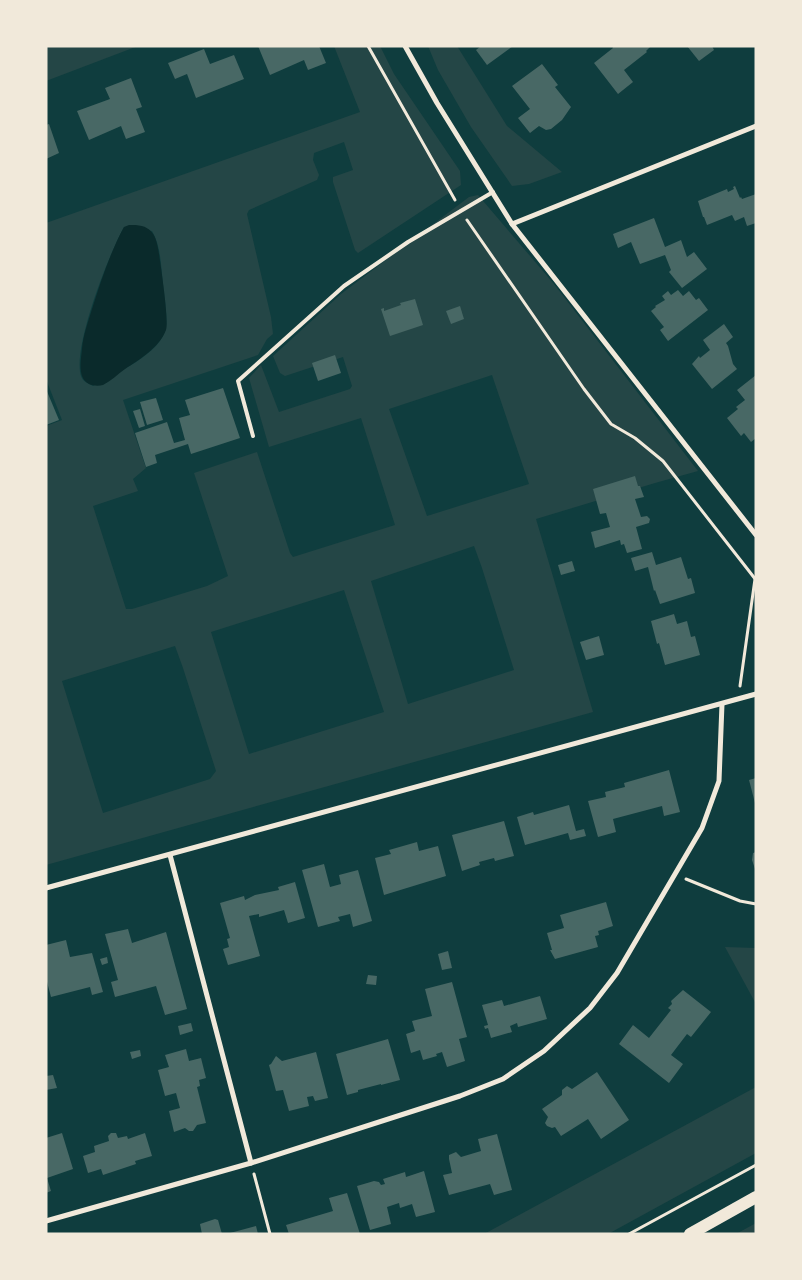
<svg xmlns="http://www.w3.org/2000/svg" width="802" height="1280" viewBox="0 0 802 1280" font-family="Manrope,sans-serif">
<rect width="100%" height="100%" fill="#0f3d3e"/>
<g fill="#244646" fill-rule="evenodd">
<polygon points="50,46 138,46 46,81 46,48"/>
<path d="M 334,46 L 380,46 L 394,74 L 460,171 L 461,185 L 358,253 L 355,250 L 333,182 L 333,177 L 353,170 L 344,142 L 314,153 L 313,160 L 319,175 L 317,180 L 249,210 L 247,214 L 271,317 L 273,334 L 267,339 L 258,355 L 123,400 L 146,468 L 133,479 L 138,491 L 93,506 L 126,609 L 132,609 L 207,586 L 228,576 L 194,473 L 257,452 L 290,553 L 293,557 L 395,525 L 361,418 L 269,447 L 249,378 L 261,365 L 279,412 L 350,389 L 352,386 L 343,357 L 285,376 L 280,373 L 273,356 L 341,294 L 469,197 L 478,195 L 554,284 L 698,471 L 655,483 L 536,519 L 593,712 L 46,865 L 46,426 L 62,420 L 46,379 L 46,223 L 360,112 ZM 124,227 L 152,231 C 161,246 161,267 163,284 C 164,295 168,317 166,327 C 162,354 114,374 93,386 C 88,383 83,382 81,376 C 72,348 109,254 124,227 ZM 492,375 L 529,484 L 427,516 L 389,409 ZM 474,546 L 482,568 L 514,670 L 408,704 L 371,581 ZM 344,590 L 384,712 L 249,754 L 211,632 ZM 175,646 L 183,668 L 216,771 L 210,779 L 103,813 L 62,681 Z"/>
<polygon points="428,46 457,46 507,126 562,172 529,184 512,186 471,127 438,70"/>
<polygon points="725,947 756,948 756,1004"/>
<polygon points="756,1087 756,1153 608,1234 484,1234"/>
<polygon points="756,1223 756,1234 736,1234"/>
</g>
<path fill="#0a2a2b" d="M 129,225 C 152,224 156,234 159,254 C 161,267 169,321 166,330 C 159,348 140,359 125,369 C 118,374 111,381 103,385 C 99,386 93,386 89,384 C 77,378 81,360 82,349 C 83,336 88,322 92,309 C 101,281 110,253 124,227 Z"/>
<g fill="#486865">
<polygon points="258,46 319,46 326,63 308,70 304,60 270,75"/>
<polygon points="481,46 513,46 487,65 476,50"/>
<polygon points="612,46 651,46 646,51 647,52 624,70 633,82 618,94 594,63 613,48"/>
<polygon points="687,46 712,46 714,50 699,61"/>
<polygon points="204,49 210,64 234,55 244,79 196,98 187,74 175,79 168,63"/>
<polygon points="542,64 558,85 555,87 571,107 562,120 551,129 546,130 539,126 530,133 518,118 530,109 512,86"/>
<polygon points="131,78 142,107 136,109 145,132 126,139 121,126 89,140 77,111 110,99 105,88"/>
<polygon points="49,124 59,153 46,159 46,125"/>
<polygon points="735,186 740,198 741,197 742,199 756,194 756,223 747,226 744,217 735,221 732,215 707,225 704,217 703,217 698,201 727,189 728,192 734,189 733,187"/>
<polygon points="654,218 665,247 681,240 687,257 694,252 707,269 682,288 669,272 671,270 665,255 640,264 631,242 618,248 613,234"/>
<polygon points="678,290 683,296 689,291 696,300 699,298 708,310 668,341 660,330 664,327 651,311 656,307 655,306 665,300 662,296 668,291 671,295"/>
<polygon points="415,299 423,325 390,336 381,309 384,308 384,311 401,305 400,303"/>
<polygon points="460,306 464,319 451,324 446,311"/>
<polygon points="724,324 733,337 726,343 728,346 733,364 737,369 712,389 692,364 699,356 700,358 710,350 703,340"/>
<polygon points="335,355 341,373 318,381 312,363"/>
<polygon points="756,375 756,438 751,442 744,433 741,436 727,418 738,409 736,407 745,400 737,390"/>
<polygon points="223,388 240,438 191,454 188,444 155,455 157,463 146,467 135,433 167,422 174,443 185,440 179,418 190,415 185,400"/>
<polygon points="46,389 59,420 46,425"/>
<polygon points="156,398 163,420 147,425 140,402"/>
<polygon points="140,409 145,426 139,428 133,411"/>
<polygon points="635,476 638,486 640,486 644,497 635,499 641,517 647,516 650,519 649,523 636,527 642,549 627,553 624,544 621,545 620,540 595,548 591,532 610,527 606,513 600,514 593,489"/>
<polygon points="652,552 656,565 681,557 688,579 691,578 695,593 660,604 655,590 654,591 648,567 635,571 631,558"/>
<polygon points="572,561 575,571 561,575 558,565"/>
<polygon points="674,614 677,624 687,621 691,637 695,636 700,655 665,665 659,643 657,644 651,621"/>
<polygon points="599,636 604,655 586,660 580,642"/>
<polygon points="669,770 680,812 664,816 662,806 613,819 616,832 598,837 588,801 606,797 605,792 625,787 624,783"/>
<polygon points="756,778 756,803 755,803 749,780"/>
<polygon points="569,805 576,831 584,829 586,836 570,840 568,833 525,845 517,817 533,812 534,815"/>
<polygon points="504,821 514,856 495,861 494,858 479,862 480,865 462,871 452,835"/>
<polygon points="417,842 419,851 438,846 446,876 384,895 375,858 391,854 389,850"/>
<polygon points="756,852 756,872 752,860 753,853"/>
<polygon points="324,864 330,887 341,884 339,875 358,870 372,921 353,927 350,914 338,917 340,921 318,927 302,870"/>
<polygon points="295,882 305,918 288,923 284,910 259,917 259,914 249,916 260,956 228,965 223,949 229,947 227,939 230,938 220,903 244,896 245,900 255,895 279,890 278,887"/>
<polygon points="606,902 613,926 598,931 599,935 595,936 598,947 555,959 550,950 552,950 547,933 564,928 560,915"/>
<polygon points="128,929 132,943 166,932 187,1009 165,1015 156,986 115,997 111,982 118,980 105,934"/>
<polygon points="66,940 70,957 92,953 103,992 92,995 90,987 51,997 46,978 46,945"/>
<polygon points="448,951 452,968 442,970 438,954"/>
<polygon points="107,957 108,963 102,965 100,959"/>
<polygon points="368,975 377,976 376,985 366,984"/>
<polygon points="452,982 467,1037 459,1039 465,1061 447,1067 442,1052 436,1054 437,1056 423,1060 420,1050 411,1053 406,1034 415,1031 412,1021 432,1016 425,989"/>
<polygon points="683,990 711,1012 691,1037 687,1034 671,1055 683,1064 669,1083 619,1044 633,1025 649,1038 671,1010 668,1008 672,1004 671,1001"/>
<polygon points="540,996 547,1019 518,1027 517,1023 510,1026 512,1032 491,1038 488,1028 485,1029 484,1026 488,1025 482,1005 502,1000 504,1006"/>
<polygon points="191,1023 193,1031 180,1035 178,1026"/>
<polygon points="388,1039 400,1080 381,1085 381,1084 358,1090 358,1092 347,1095 336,1054"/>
<polygon points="186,1049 189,1061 201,1058 206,1078 199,1080 200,1086 197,1087 206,1123 197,1125 193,1131 189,1131 185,1128 174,1132 169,1111 180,1108 176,1093 165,1096 158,1070 169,1067 165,1055"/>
<polygon points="140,1050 141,1056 132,1059 130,1052"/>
<polygon points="316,1052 328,1098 315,1101 313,1096 307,1097 309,1106 289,1111 283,1090 276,1091 269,1065 271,1064 276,1056 282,1061"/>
<polygon points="597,1072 629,1120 601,1139 588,1119 561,1136 555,1127 552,1128 547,1126 545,1123 548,1117 542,1109 562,1095 562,1090 567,1086 572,1089"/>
<polygon points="53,1075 57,1088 46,1090 46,1076"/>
<polygon points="62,1133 73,1169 47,1178 51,1191 46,1193 46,1138"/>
<polygon points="111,1133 116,1133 118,1138 127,1136 128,1139 145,1133 152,1156 135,1161 136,1164 103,1175 101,1169 88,1173 83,1156 95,1152 94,1146 109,1141 108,1136"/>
<polygon points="497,1134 512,1190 494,1195 490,1184 449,1195 443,1175 452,1173 449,1159 449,1155 456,1152 461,1157 481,1151 478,1139"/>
<polygon points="424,1171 435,1212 416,1217 412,1204 400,1208 399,1203 387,1207 391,1224 370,1230 357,1186 374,1181 379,1182 381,1185 385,1184 383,1179 405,1172 406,1177"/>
<polygon points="347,1193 360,1234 289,1234 286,1225 333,1211 329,1198"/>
<polygon points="215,1219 218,1220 222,1234 202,1234 200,1224"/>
<polygon points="256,1226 258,1234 230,1234 230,1233"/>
</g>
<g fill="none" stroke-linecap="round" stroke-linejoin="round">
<g stroke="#f1e9da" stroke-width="3">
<polyline points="368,46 455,200"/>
<polyline points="467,220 584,389 611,424 635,438 663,461 756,580"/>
<polyline points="740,686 755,579"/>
<polyline points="686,879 740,901 756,904"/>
<polyline points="254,1174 270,1234"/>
<polyline points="629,1234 756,1165"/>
</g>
<polyline stroke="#f1e9da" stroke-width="4" points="253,436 238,381 344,286 408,242 493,192"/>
<g stroke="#f1e9da" stroke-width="5">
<polyline points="405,46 437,103 512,224 756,535"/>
<polyline points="512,224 756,126"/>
<polyline points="170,855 251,1163"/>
<polyline points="46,888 756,694"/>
<polyline points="46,1221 251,1163 460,1096 503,1079 544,1051 590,1008 617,973 702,828 719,781 722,704"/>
</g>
<polyline stroke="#f1e9da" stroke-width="12" points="690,1234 756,1197"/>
</g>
<rect width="802" height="1280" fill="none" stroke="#f1e9da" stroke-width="95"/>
</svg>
